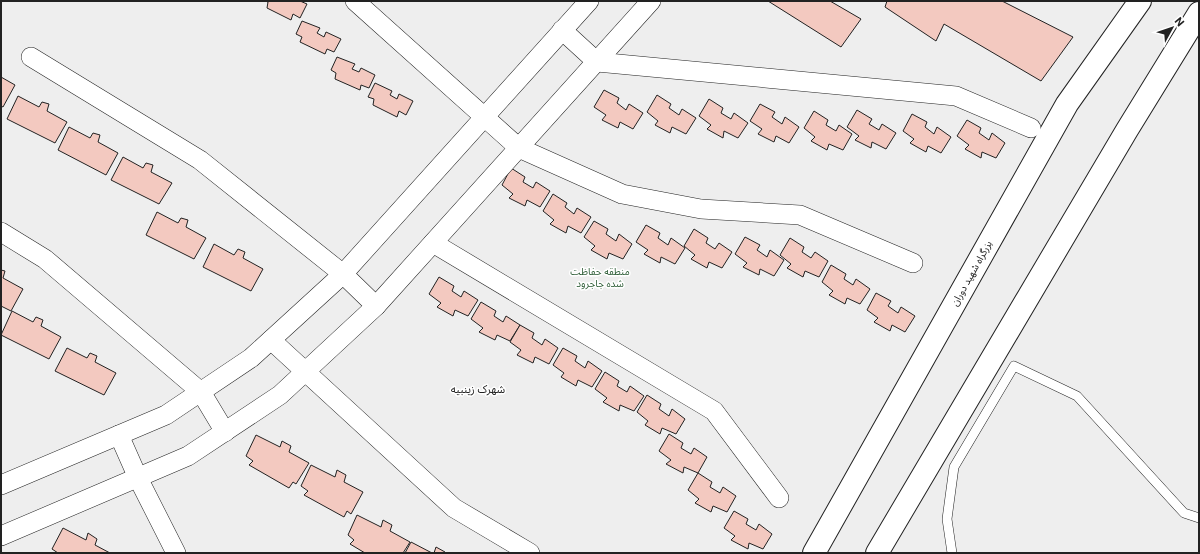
<svg xmlns="http://www.w3.org/2000/svg" width="1200" height="554" viewBox="0 0 1200 554" font-family="Roboto,'Noto Sans Arabic',sans-serif">
<rect width="100%" height="100%" fill="#fff"/>
<rect fill="#eee" stroke="#6f6f6f" x="1" y="1" width="1198" height="552"/>
<g fill="#f3c9c0" stroke="#222">
<polygon points="265,1 300,1 307,4 300,18 293,14 291,20 267,8 268,2"/>
<polygon points="768,1 830,1 861,19 841,47"/>
<polygon points="887,1 1002,1 1073,37 1041,81 944,24 936,41 885,7"/>
<polygon points="302,21 320,28 317,33 324,37 326,32 341,39 334,52 327,49 325,54 300,42 302,37 296,34"/>
<polygon points="337,57 355,64 352,69 359,72 361,68 375,75 369,88 361,85 360,90 335,79 336,73 331,70"/>
<polygon points="1,77 15,85 3,107 1,106"/>
<polygon points="375,83 392,91 390,95 397,99 399,94 413,101 406,115 399,111 397,117 373,105 374,99 368,97"/>
<polygon points="604,90 619,98 617,103 626,110 629,104 643,113 633,129 620,122 618,128 602,120 606,115 594,107"/>
<polygon points="657,95 671,104 669,108 679,115 682,109 696,118 686,134 672,127 670,133 655,125 658,121 647,112"/>
<polygon points="18,96 39,107 42,102 49,104 47,111 67,122 55,143 7,119"/>
<polygon points="709,99 723,108 721,113 731,119 734,113 748,123 738,138 724,131 723,138 707,129 711,125 699,116"/>
<polygon points="760,104 775,112 772,117 782,124 785,117 799,127 789,143 776,136 774,142 758,134 762,129 750,121"/>
<polygon points="857,110 872,119 869,124 879,130 882,124 896,133 886,149 872,142 871,148 855,140 859,136 847,127"/>
<polygon points="814,111 828,120 826,125 836,131 839,125 852,134 843,150 829,144 827,150 811,141 815,137 804,128"/>
<polygon points="912,114 927,122 925,127 934,134 937,127 951,137 941,153 928,146 926,152 910,143 914,139 903,131"/>
<polygon points="967,120 981,128 979,133 989,140 992,133 1005,143 996,158 982,152 981,158 965,149 969,145 957,136"/>
<polygon points="69,127 90,138 93,133 100,135 98,142 118,153 106,175 58,150"/>
<polygon points="123,157 143,168 146,163 153,165 151,172 172,183 159,204 111,180"/>
<polygon points="511,168 525,177 523,182 533,188 536,182 550,191 540,207 527,200 525,206 509,198 513,194 502,185"/>
<polygon points="553,194 567,203 565,207 574,214 577,208 591,217 581,233 568,226 566,233 550,224 554,220 543,211"/>
<polygon points="157,212 178,223 181,218 188,220 186,227 206,238 194,259 146,235"/>
<polygon points="594,221 608,229 606,234 616,241 619,234 632,244 623,259 609,253 607,259 591,250 595,246 584,237"/>
<polygon points="646,225 660,233 658,238 668,245 671,238 685,248 675,264 661,257 660,263 644,254 648,250 636,242"/>
<polygon points="694,229 708,238 706,243 715,249 719,243 732,252 722,268 709,262 707,268 691,259 695,255 684,246"/>
<polygon points="745,237 760,245 757,250 767,257 770,250 784,260 774,276 760,269 759,275 743,267 747,263 735,254"/>
<polygon points="790,238 804,247 802,252 811,258 815,252 828,261 819,277 805,271 803,277 787,268 791,264 780,255"/>
<polygon points="214,244 234,255 238,249 245,252 243,258 263,269 251,291 203,267"/>
<polygon points="831,265 846,274 844,279 853,285 856,279 870,289 860,304 847,298 845,304 829,295 833,291 822,282"/>
<polygon points="1,270 5,271 3,278 23,289 11,311 1,306"/>
<polygon points="439,277 454,286 452,291 461,297 464,291 478,300 468,316 455,310 453,316 437,307 441,303 429,294"/>
<polygon points="876,293 891,301 888,306 898,313 901,307 915,316 905,332 892,325 890,331 874,322 878,318 867,310"/>
<polygon points="481,302 496,311 494,316 503,322 506,316 520,325 510,341 497,335 495,340 479,332 483,328 471,319"/>
<polygon points="12,311 33,322 36,317 43,320 41,326 61,337 49,359 1,335"/>
<polygon points="520,325 534,333 532,338 542,345 545,339 558,348 549,364 535,357 533,363 517,355 521,350 510,342"/>
<polygon points="67,348 87,358 90,353 97,356 95,362 116,373 104,395 55,371"/>
<polygon points="563,348 577,356 575,361 585,368 588,361 602,371 592,387 578,380 576,386 561,377 564,373 553,365"/>
<polygon points="605,372 619,381 617,386 627,392 630,386 644,396 634,411 620,405 619,411 603,402 607,398 595,389"/>
<polygon points="647,395 661,404 659,409 669,416 672,409 685,419 676,434 662,428 660,434 645,425 648,421 637,412"/>
<polygon points="669,434 683,443 681,448 691,454 694,448 707,457 698,473 684,467 683,473 666,464 671,460 659,451"/>
<polygon points="256,435 280,447 282,441 291,446 289,452 309,463 296,484 293,482 289,488 249,465 253,461 246,456"/>
<polygon points="311,465 335,477 337,470 346,475 344,482 363,492 351,514 347,511 344,517 304,495 308,491 301,486"/>
<polygon points="698,473 712,482 710,487 720,493 723,487 736,496 727,512 713,506 711,512 695,503 699,499 688,490"/>
<polygon points="734,511 748,519 746,524 756,530 759,524 772,534 763,549 749,543 748,549 731,540 735,536 724,528"/>
<polygon points="357,515 381,527 383,520 392,525 390,531 410,542 403,553 365,553 350,544 354,540 348,535"/>
<polygon points="63,528 86,540 88,533 97,539 95,545 110,553 58,553 52,549"/>
<polygon points="411,542 432,553 405,553"/>
<polygon points="436,547 445,552 445,553 434,553"/>
</g>
<g fill="none" stroke-linecap="round" stroke-linejoin="round">
<defs>
<polyline id="service" points="952,553 947,519 954,467 1014,366 1077,396 1184,513 1199,518"/>
<g id="minor">
<polyline points="355,1 519,148 622,194 701,209 800,215 913,263"/>
<polyline points="562,30 597,62 956,96 1031,128"/>
<polyline points="31,57 200,160 343,274 376,306"/>
<polyline points="1,232 45,259 201,392 225,432"/>
<polyline points="433,243 714,411 779,498"/>
<polyline points="271,340 454,508 530,553"/>
<polyline points="119,435 138,478 176,553"/>
<polyline points="1,485 166,415 251,358 343,274 589,1"/>
<polyline points="1,536 188,456 280,395 376,306 651,1"/>
</g>
<g id="trunk">
<polyline points="814,553 1067,104 1140,1"/>
<polyline points="877,553 1127,130 1199,13"/>
</g>
</defs>
<use href="#service" stroke="#222" stroke-width="10"/>
<use href="#minor" stroke="#222" stroke-width="20"/>
<use href="#trunk" stroke="#222" stroke-width="24"/>
<use href="#service" stroke="#fff" stroke-width="9"/>
<use href="#minor" stroke="#fff" stroke-width="19"/>
<use href="#trunk" stroke="#fff" stroke-width="22"/>
</g>
<g text-anchor="middle" stroke-width="3" stroke-linejoin="round" paint-order="stroke">
<g font-size="10" fill="#2f5e38" stroke="#fff">
<text x="600" y="275">منطقه حفاظت<tspan x="600" dy="12">شده جاجرود</tspan></text>
</g>
<g font-size="10" fill="#222" stroke="#fff">
<text transform="translate(971 273) rotate(-61)" y="4">بزرگراه شهید دوران</text>
</g>
<g font-size="11" fill="#222" stroke="#fff">
<text x="478" y="393">شهرک زینبیه</text>
</g>
</g>
<rect width="1200" height="554" fill="none" stroke="#222222" stroke-width="4"/>
<g transform="translate(1172 28) rotate(50)" stroke="#ffffff" stroke-width="3" paint-order="stroke">
<path d="M0-3L7 15L0 10L-7 15Z" fill="#222222"/>
<text y="-6" font-size="11" font-weight="bold" text-anchor="middle" fill="#222222">N</text>
</g>
</svg>
